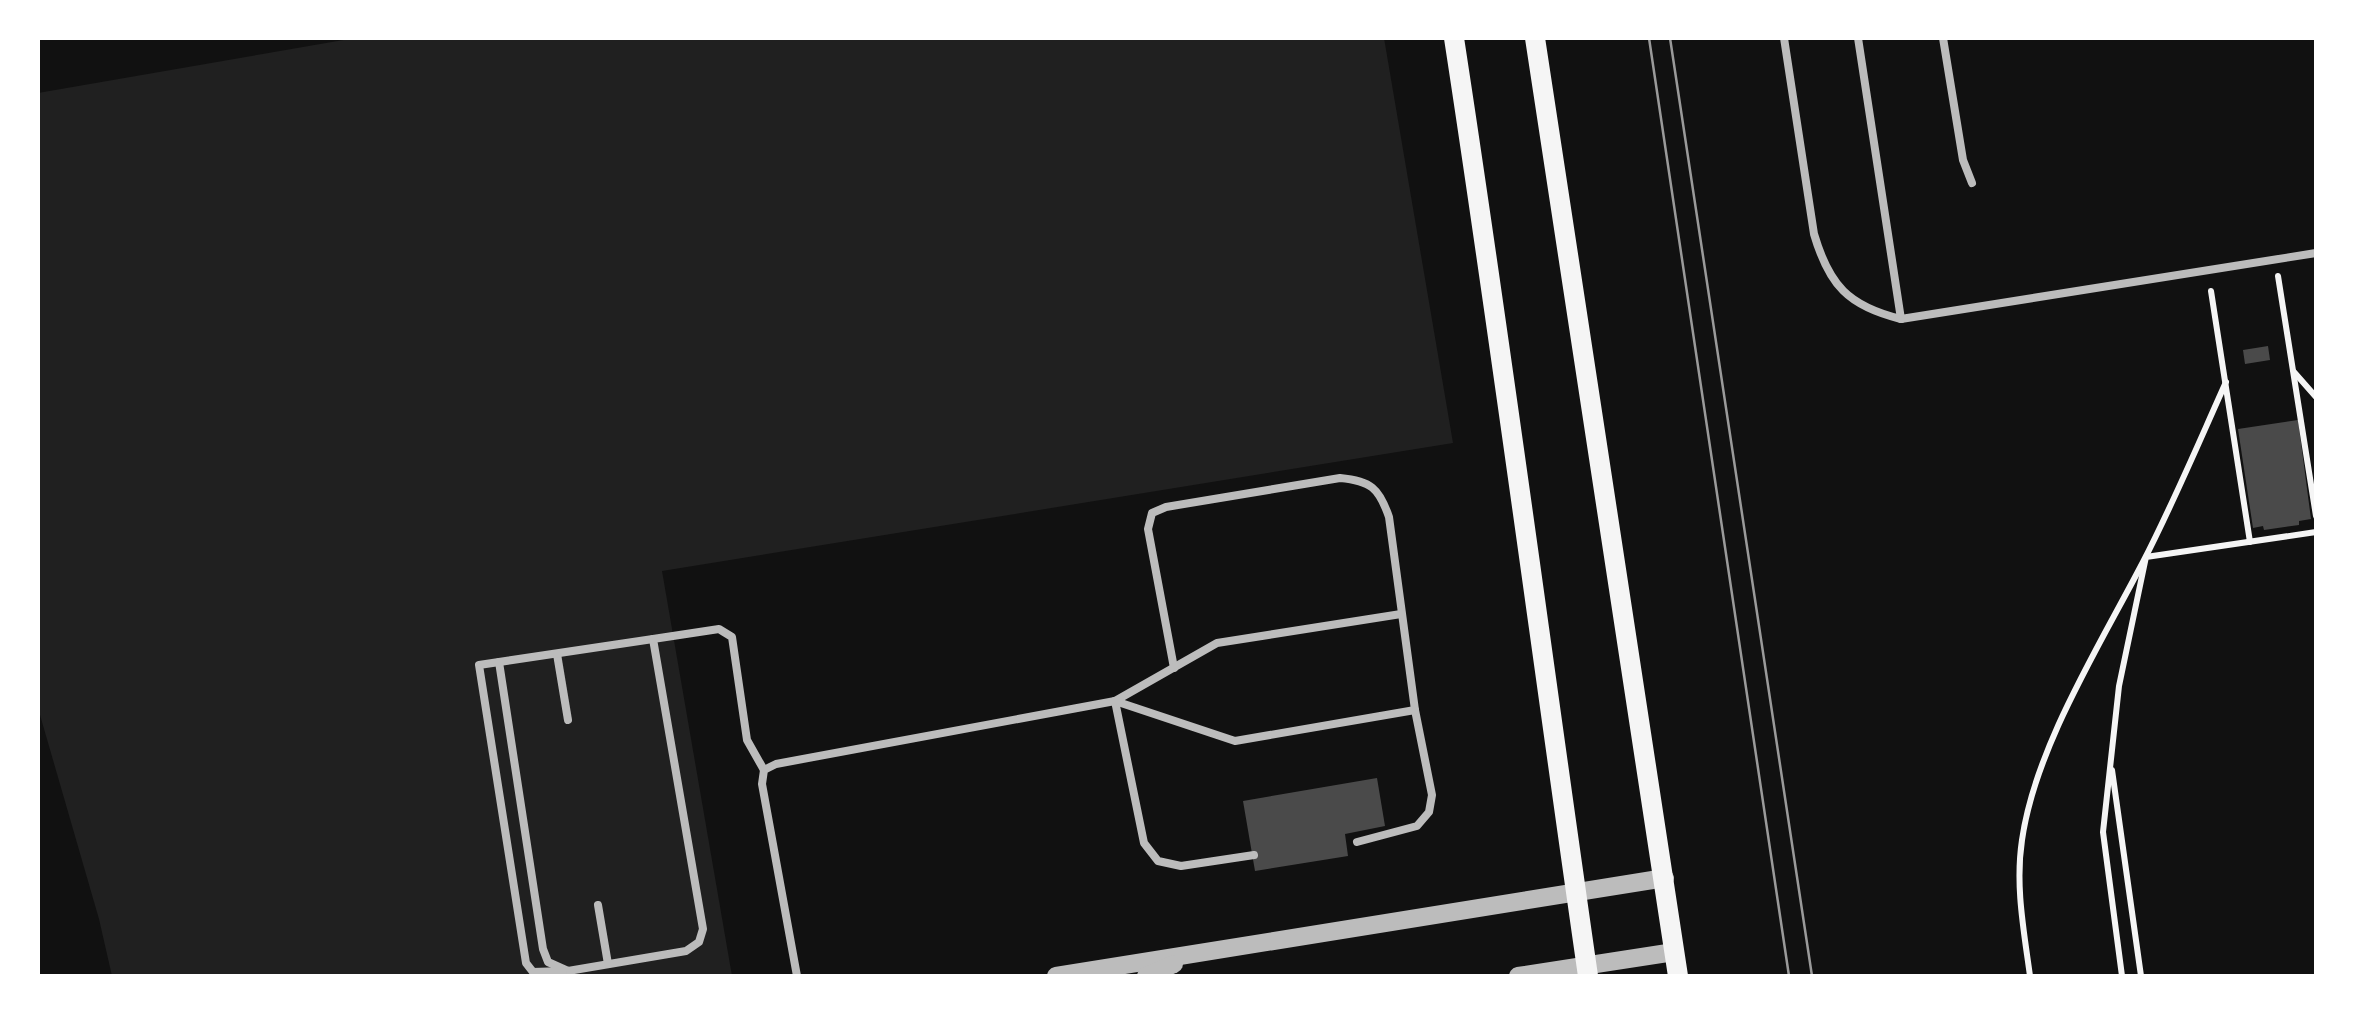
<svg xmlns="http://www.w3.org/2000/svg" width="2354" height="1014" viewBox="0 0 2354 1014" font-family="Raleway,sans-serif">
<rect width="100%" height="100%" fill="#111"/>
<polygon fill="#202020" points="355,38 1384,38 1453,443 662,571 732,976 112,976 99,919 38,708 38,93"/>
<g fill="#4a4a4a">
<polygon points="2268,346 2270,360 2245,364 2243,350"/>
<polygon points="2298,420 2311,519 2299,521 2299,525 2264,530 2263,526 2253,528 2238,429"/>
<polygon points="1377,778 1385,826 1345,834 1348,856 1255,871 1243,801"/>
</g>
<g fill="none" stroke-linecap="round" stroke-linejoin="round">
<g stroke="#f5f5f5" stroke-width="6">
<polyline points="2278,276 2316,516"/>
<polyline points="2211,291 2250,542"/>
<polyline points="2294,372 2316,397"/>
<polyline points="2112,770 2141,976"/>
<path d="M 2030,976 C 2024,931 2015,886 2022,840 C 2035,748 2100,645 2143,562 C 2173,504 2199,442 2226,382"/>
<polyline points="2122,976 2103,832 2119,686 2146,557 2316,532"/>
</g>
<g stroke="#bcbcbc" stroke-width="8">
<path d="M 1784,38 L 1814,234 C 1829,285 1848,306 1901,319 L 2316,253"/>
<polyline points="1858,38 1901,319"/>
<polyline points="1943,38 1963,160 1972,183"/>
<polyline points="557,654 568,720"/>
<polyline points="499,662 543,949 548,962 568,971 686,951 699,942 703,929 653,639 719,629 732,637 747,740 764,770"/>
<path d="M 1174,668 L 1148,529 L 1152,513 L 1166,507 L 1340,478 C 1371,481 1379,488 1389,517 L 1415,710 L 1432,795 L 1429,812 L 1417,826 L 1357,842"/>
<polyline points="1115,701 1235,741 1415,710"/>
<polyline points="1115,701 1144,843 1158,861 1181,866 1254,855"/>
<polyline points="598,905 608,964"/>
<polyline points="563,971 533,972 526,963 479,665 653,639"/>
<polyline points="797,976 762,784 764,770 776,764 1115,701 1217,643 1401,614"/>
</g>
<g stroke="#bcbcbc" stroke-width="18">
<polyline points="1056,976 1665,878"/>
<polyline points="1146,976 1174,964"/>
<polyline points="1518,976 1674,952"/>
</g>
<g stroke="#f5f5f5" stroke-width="20">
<path d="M 1454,38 C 1502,350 1543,664 1588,976"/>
<polyline points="1535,38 1678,976"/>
</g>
<g stroke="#9a9a9a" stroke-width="2.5">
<polyline points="1649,38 1789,976"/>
<polyline points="1670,38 1812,976"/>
</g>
</g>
<rect width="2354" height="1014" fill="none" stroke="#ffffff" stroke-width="80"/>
</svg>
